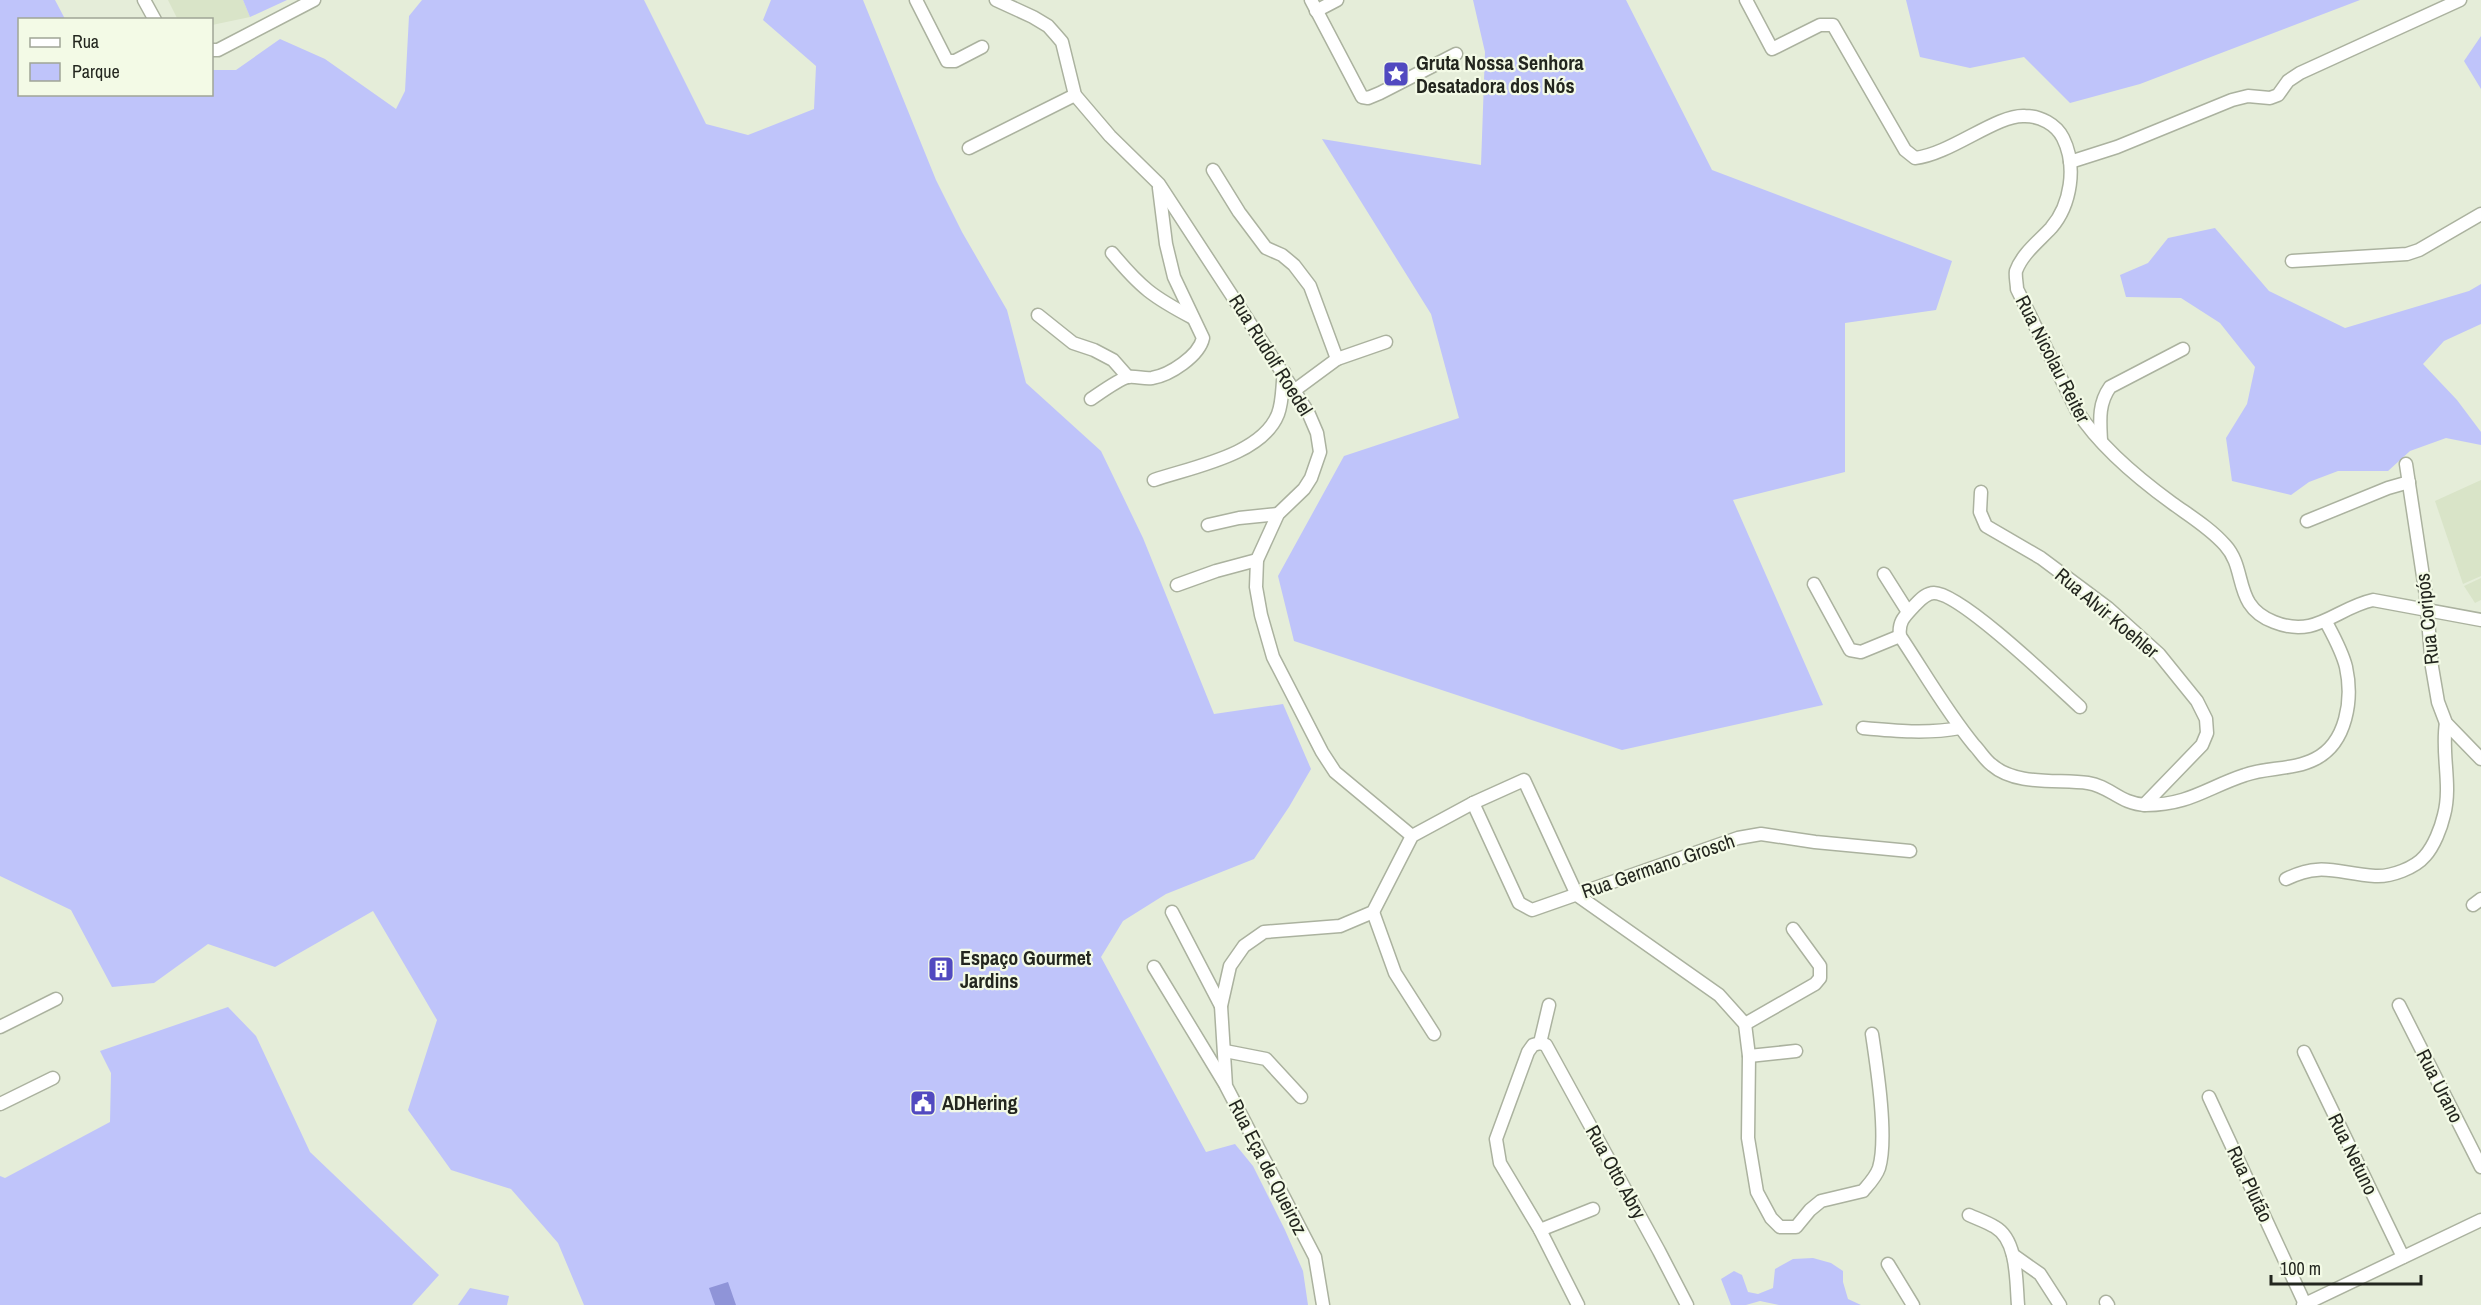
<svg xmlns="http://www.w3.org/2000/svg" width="2481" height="1305" viewBox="0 0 2481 1305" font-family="'Archivo Narrow',sans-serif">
<rect width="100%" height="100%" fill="#e5edd9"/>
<g fill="#d9e4c8">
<polygon points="168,0 243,0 250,17 212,25 212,20 182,19 177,18"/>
<polygon points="2481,480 2481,576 2463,584 2435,501"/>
<polygon points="2481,578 2481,600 2475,603 2464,586"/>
</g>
<g fill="#bfc4fa">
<polygon points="0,0 55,0 65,19 20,20 20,94 212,94 212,70 236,70 280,39 325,59 396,109 405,91 409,16 422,0 644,0 706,124 748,135 814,109 816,66 763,20 771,0 863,0 936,180 962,232 1007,310 1026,383 1101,451 1143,538 1214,714 1283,704 1311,769 1289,807 1254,859 1166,894 1123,921 1101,957 1206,1152 1235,1144 1253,1166 1285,1230 1303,1271 1308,1305 584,1305 558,1243 511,1189 451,1170 408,1110 437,1020 373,911 275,967 208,944 154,983 112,987 71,910 0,876"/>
<polygon points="243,0 287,0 250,17"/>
<polygon points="1473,0 1626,0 1712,170 1952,261 1936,310 1845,323 1845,472 1733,500 1823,705 1622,750 1294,641 1278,576 1344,456 1459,418 1431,314 1322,139 1481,165 1485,52"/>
<polygon points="1906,0 2360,0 2140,84 2070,103 2024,57 1970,68 1920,57"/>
<polygon points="2481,36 2481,89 2464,61"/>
<polygon points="2215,228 2269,291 2345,328 2469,291 2481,284 2481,324 2444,341 2423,364 2457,400 2481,432 2481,445 2446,438 2410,451 2388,471 2338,471 2309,482 2291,495 2232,481 2226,438 2247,404 2255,367 2220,323 2181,298 2126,297 2120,275 2148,263 2168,238"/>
<polygon points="228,1007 256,1036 310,1152 439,1275 412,1305 0,1305 0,1176 5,1178 110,1122 111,1073 100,1051"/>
<polygon points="1813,1258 1831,1263 1843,1271 1843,1282 1848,1299 1861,1305 1779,1305 1760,1301 1746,1305 1731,1305 1721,1279 1734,1271 1742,1275 1748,1292 1758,1294 1773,1288 1775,1269 1793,1259"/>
<polygon points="470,1288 509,1296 507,1305 458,1305"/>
</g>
<polygon fill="#8f94d8" points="728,1282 736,1305 715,1305 709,1288"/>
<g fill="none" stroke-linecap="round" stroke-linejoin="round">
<defs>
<g id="street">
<polyline points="144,0 155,20"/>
<polyline points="916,0 947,61 955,61 982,47"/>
<polyline points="996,0 1033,17 1048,26 1056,35 1062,42 1075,95 1110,136 1159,184 1308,412 1317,433 1320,452 1311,478 1304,489 1278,514 1257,560 1256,587 1261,615 1273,657 1322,752 1335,772 1412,836"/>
<polyline points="1311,0 1362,97 1368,98 1380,93 1456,54"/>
<path d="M 1746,0 L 1772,49 L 1820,25 L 1833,25 L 1905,150 L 1915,158 C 1951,154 1997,114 2025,116 C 2040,116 2056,124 2063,138 C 2077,166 2071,205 2051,228 C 2039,241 2022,254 2016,271 C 2015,276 2017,284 2017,289 L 2077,411 C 2099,445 2139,479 2172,503 C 2190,516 2210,528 2225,545 C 2248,570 2232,606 2274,622 C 2316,639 2336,608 2373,600 L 2481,620"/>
<polyline points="1316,11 1337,0"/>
<polyline points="212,50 218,50 314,0"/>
<polyline points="969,148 1075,95"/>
<polyline points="2070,162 2117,147 2232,100 2248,96 2270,98 2278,95 2288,81 2300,73 2460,0"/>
<polyline points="1213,170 1239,212 1266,248 1282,255 1294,265 1310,286 1337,359"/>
<path d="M 1112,253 C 1141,288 1153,297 1193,318"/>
<polyline points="2292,261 2407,254 2419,250 2481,214"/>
<polyline points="1038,315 1073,343 1094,350 1113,360 1128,377"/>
<polyline points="1295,390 1337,359 1386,342"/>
<path d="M 1091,399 C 1100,393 1119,379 1128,377 C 1136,376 1144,379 1152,378 C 1170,375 1199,356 1203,338 L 1174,277 L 1166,244 L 1159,188"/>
<path d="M 2101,441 C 2100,421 2098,404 2110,387 L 2183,349"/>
<polyline points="2406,464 2426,596 2432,667 2438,702 2446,723 2481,759"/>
<path d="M 1154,480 C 1192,467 1262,455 1278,414 C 1283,401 1282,385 1284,372"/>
<polyline points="1981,492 1980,512 1986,526 2041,558 2108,608 2159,654 2197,701 2206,719 2207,733 2202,745 2144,805"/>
<polyline points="2307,521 2388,488 2409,482"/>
<polyline points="1208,525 1239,518 1278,514"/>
<polyline points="1884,574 1908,612"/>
<polyline points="1814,584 1850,650 1861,652 1900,636"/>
<polyline points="1177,585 1216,571 1257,560"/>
<path d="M 2080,707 C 2056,685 1961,593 1934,593 C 1926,593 1920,600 1915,605 C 1905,616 1898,621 1900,636 C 1924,672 1946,711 1974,745 C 1980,751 1985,760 1992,765 C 2016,786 2059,779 2088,783 C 2110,786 2120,804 2146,805 C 2189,805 2208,787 2245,775 C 2267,767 2294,770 2315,759 C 2347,743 2353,699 2346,667 C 2342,651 2334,637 2326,622"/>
<path d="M 1863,728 C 1895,731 1928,734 1960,728"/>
<polyline points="1473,803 1519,903 1532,910 1738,838 1761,834 1815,842 1910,851"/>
<path d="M 2286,879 C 2322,861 2339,874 2375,876 C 2391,877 2415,868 2425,856 C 2434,846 2441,828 2444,815 C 2452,785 2441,753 2446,723"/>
<polyline points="2473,905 2481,899"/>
<polyline points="1172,912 1221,1006"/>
<polyline points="1373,912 1395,973 1434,1034"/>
<polyline points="1154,967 1225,1084"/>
<polyline points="1549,1005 1540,1043 1533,1045 1528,1052 1496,1139 1500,1163 1540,1230 1578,1305"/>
<polyline points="2399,1005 2481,1167"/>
<polyline points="1745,1024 1815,984 1820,978 1820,966 1793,929"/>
<polyline points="0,1027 56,999"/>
<polyline points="1540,1043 1546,1045 1659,1251 1687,1305"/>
<polyline points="1225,1051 1266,1059 1301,1097"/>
<polyline points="2304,1052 2403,1257"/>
<polyline points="1749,1056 1796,1051"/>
<polyline points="2209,1097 2305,1304"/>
<polyline points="0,1104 53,1078"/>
<path d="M 1969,1215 C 1978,1219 1987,1222 1995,1227 C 2018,1240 2016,1282 2018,1305"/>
<polyline points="1540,1230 1593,1209"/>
<polyline points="2013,1255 2040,1274 2060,1305"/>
<polyline points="1888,1264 1913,1305"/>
<polyline points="2106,1302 2108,1305"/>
<path d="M 1323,1305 L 1315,1257 L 1226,1086 L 1221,1006 L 1230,966 L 1244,946 L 1264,932 L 1340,926 L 1373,912 L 1412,836 L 1473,803 L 1524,780 L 1577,895 L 1719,995 L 1745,1024 L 1749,1056 L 1748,1138 L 1757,1192 L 1771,1218 L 1780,1227 L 1796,1227 L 1810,1210 L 1821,1201 L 1863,1191 C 1869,1184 1876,1177 1879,1168 C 1888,1138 1877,1067 1872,1034"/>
<polyline points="2303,1305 2481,1220"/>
</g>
</defs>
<use href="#street" stroke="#abb29f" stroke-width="15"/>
<use href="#street" stroke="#fff" stroke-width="12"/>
</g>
<defs>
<symbol id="sight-square" viewBox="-11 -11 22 22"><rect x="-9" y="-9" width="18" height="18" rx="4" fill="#5149c0" stroke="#f3fae6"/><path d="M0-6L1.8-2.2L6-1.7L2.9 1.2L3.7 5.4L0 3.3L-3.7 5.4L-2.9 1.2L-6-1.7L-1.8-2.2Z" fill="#fff"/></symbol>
<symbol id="building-square" viewBox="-11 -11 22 22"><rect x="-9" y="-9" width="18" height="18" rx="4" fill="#5149c0" stroke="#f3fae6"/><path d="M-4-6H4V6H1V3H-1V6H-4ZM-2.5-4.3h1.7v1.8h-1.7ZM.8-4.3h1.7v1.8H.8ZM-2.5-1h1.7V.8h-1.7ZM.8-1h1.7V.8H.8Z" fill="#fff"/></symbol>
<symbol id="civic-square" viewBox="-11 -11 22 22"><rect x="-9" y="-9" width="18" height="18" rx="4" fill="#5149c0" stroke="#f3fae6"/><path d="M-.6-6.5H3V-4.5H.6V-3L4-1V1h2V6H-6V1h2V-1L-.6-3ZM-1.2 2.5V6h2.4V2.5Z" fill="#fff"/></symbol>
</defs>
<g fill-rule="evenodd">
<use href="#sight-square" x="1381" y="59" width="30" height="30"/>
<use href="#building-square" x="926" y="954" width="30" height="30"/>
<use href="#civic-square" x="908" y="1088" width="30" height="30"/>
</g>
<g text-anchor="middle" stroke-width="4.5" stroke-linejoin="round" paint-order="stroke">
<g font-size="20" font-weight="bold" fill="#23261f" stroke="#f3fae6" text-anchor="start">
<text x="1416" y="70">Gruta Nossa Senhora<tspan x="1416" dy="23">Desatadora dos Nós</tspan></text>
<text x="960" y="965">Espaço Gourmet<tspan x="960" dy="23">Jardins</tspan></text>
<text x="942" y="1110">ADHering</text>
</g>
<g font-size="20" fill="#23261f" stroke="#f3fae6">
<text transform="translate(1271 355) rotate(58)" y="7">Rua Rudolf Roedel</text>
<text transform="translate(2053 359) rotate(63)" y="7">Rua Nicolau Reiter</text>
<text transform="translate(2107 613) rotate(40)" y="7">Rua Alvir Koehler</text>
<text transform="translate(2427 619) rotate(-96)" y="7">Rua Coripós</text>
<text transform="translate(1658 866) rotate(-19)" y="7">Rua Germano Grosch</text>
<text transform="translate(2440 1086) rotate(63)" y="7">Rua Urano</text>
<text transform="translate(2353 1154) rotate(64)" y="7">Rua Netuno</text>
<text transform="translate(1268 1167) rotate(63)" y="7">Rua Eça de Queiroz</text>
<text transform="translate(1616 1172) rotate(61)" y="7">Rua Otto Abry</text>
<text transform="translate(2250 1184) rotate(65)" y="7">Rua Plutão</text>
</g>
</g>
<rect x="18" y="18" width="195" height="78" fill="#f3fae6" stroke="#a0a596" stroke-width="1.5"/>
<rect x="30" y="38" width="30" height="9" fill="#ffffff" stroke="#a0a596" stroke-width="1.5"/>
<text x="72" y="48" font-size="18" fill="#23261f">Rua</text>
<rect x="30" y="63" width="30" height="18" fill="#bfc4fa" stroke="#a0a596" stroke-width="1.5"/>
<text x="72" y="78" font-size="18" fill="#23261f">Parque</text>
<path d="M2271 1275v9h150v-9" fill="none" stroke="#23261f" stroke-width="3"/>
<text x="2280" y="1275" font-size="18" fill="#23261f" stroke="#f3fae6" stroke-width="4.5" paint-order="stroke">100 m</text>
</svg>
